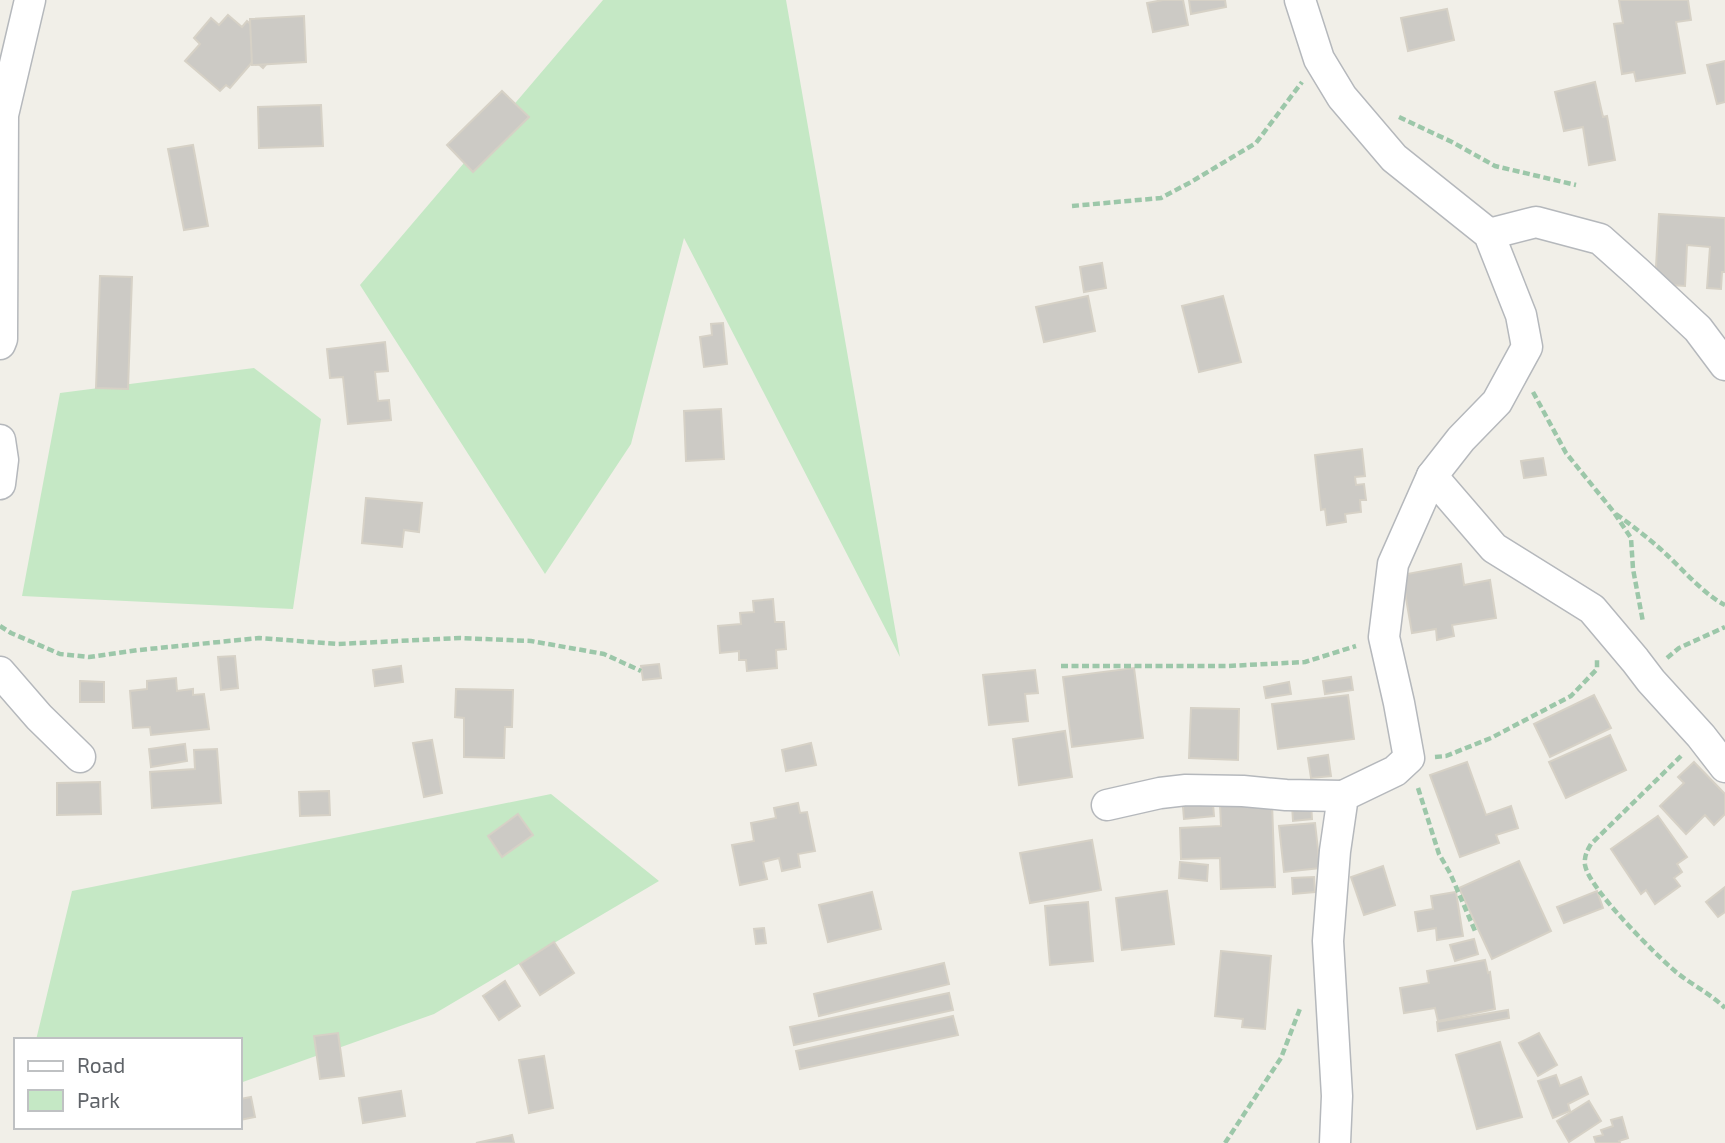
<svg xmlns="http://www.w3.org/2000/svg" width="1725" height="1143" viewBox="0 0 1725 1143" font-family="'Exo 2',sans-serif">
<rect width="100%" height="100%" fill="#f1efe8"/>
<g fill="#c5e8c5">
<polygon points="603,0 786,0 900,657 684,238 631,444 545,574 360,285"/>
<polygon points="254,368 321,419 293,609 22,596 60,393"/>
<polygon points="551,794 659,881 434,1014 240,1083 240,1040 36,1040 72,891"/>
</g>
<g fill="#cccac5" stroke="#d6d1c6" stroke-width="2">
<polygon points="1163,0 1183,0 1188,25 1153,32 1147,3"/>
<polygon points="1189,0 1225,0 1226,7 1191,14"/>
<polygon points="1619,0 1688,0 1691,20 1676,22 1685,73 1636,81 1634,72 1622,74 1614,24 1623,23"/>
<polygon points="1447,9 1454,40 1408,51 1401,18"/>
<polygon points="228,15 242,27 247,21 279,49 263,68 254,60 230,88 226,85 220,91 185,61 200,44 194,38 211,18 219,25"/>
<polygon points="304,16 306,62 252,65 250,19"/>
<polygon points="1725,61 1725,102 1717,104 1707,65"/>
<polygon points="1595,82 1603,117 1607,116 1615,160 1589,165 1583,127 1564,131 1555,92"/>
<polygon points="502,91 529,117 473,172 447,145"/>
<polygon points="321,105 323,146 259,148 258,107"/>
<polygon points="193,145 208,226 184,230 168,149"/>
<polygon points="1659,214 1725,218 1725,272 1722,272 1721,289 1707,288 1710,247 1687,245 1685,286 1655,284"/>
<polygon points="1102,263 1106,288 1084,292 1080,267"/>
<polygon points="100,276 132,277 128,389 96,388"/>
<polygon points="1088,296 1095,331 1044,342 1036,307"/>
<polygon points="1223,296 1241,362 1199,372 1182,306"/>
<polygon points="723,323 727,364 704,367 700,337 712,335 711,324"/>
<polygon points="385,342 388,371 375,372 378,401 389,400 391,420 348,424 343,377 330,378 327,349"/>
<polygon points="721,409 724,459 686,461 684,411"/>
<polygon points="1362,449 1365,476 1355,477 1356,485 1364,484 1366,500 1360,500 1361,512 1345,514 1346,522 1327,525 1325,509 1321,510 1315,455"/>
<polygon points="1543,458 1546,475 1524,478 1521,461"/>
<polygon points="366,498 422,503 419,532 404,530 402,547 362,543"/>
<polygon points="1461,564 1464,585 1490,580 1496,618 1452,625 1454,636 1437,640 1436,629 1412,633 1402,575"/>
<polygon points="773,599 775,622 784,622 786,649 776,650 777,668 747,671 746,660 739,660 739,651 720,653 718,626 741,624 740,613 754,612 753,601"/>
<polygon points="235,656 238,688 221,690 218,657"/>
<polygon points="659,664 661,678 643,680 641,666"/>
<polygon points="401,666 403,682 375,686 373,670"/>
<polygon points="1134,668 1143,738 1072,747 1063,677"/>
<polygon points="1035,670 1038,693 1025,694 1028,721 989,725 983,675"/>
<polygon points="1351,677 1353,690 1325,694 1323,681"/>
<polygon points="176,678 177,691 193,689 193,695 204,694 209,729 151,735 150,727 133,728 130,691 147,689 147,681"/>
<polygon points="80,681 104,682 104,702 80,702"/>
<polygon points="1289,682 1291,694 1266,698 1264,687"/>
<polygon points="456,689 513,690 512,727 505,727 504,758 464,757 464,718 455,717"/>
<polygon points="1348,695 1354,739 1278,749 1272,704"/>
<polygon points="1594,695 1611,728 1550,757 1534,724"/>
<polygon points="1191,708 1239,709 1238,760 1189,758"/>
<polygon points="1065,731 1072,777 1019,785 1013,739"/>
<polygon points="1610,735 1626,770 1566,798 1549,762"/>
<polygon points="432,740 442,793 424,797 413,743"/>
<polygon points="811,743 816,765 786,771 782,750"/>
<polygon points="185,744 187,761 151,767 149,749"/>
<polygon points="217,749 221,803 152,808 150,772 195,769 194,750"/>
<polygon points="1328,755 1331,776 1311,778 1308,758"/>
<polygon points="1467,762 1486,815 1511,806 1518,828 1496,835 1499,843 1460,857 1430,775"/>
<polygon points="1694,762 1725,794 1725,814 1714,825 1705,815 1686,834 1660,806 1684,783 1678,777"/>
<polygon points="100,782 101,814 57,815 57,783"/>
<polygon points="329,791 330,815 300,816 299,792"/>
<polygon points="1212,792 1214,816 1184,819 1182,795"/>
<polygon points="798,803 800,813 807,812 815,851 798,854 800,867 782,871 779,858 763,862 767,879 740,885 732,845 754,841 751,823 776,818 774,808"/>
<polygon points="1272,803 1275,887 1221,889 1220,858 1181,859 1180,828 1221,826 1220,805"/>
<polygon points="1311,803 1312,819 1293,821 1292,805"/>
<polygon points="518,814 533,835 502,857 488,836"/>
<polygon points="1658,816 1687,857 1677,864 1682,872 1674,878 1680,886 1655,904 1646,890 1641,894 1611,849"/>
<polygon points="1315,823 1320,868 1284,872 1279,826"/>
<polygon points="1092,840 1101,890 1030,903 1020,853"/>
<polygon points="1519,861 1551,931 1492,959 1459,888"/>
<polygon points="1180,862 1208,865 1207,881 1179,878"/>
<polygon points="1383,866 1395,905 1364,915 1351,877"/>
<polygon points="1314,877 1315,892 1293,894 1292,878"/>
<polygon points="1725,887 1725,912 1718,917 1706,902"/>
<polygon points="1167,891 1174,944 1122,950 1116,898"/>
<polygon points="1597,891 1603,908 1564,923 1557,907"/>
<polygon points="872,892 881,929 828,942 819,905"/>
<polygon points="1456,892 1463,936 1437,940 1436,928 1418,931 1415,912 1433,909 1431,896"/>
<polygon points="1088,902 1093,961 1050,965 1045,906"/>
<polygon points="764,928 766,943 756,944 754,929"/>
<polygon points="1474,939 1478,954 1455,961 1450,945"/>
<polygon points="554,942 574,973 540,995 520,964"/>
<polygon points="1221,951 1271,956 1265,1029 1242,1027 1243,1019 1215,1016"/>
<polygon points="1485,960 1488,973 1490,972 1495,1009 1438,1021 1435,1008 1404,1013 1400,988 1429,983 1427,971"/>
<polygon points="944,963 949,984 819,1016 814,994"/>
<polygon points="505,981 520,1006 499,1020 483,996"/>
<polygon points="949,993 953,1010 794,1045 790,1027"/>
<polygon points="1508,1010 1509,1018 1438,1031 1437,1022"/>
<polygon points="953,1016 958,1035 800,1069 796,1051"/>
<polygon points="338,1033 344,1076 320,1079 314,1036"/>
<polygon points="1539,1033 1557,1065 1538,1076 1519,1043"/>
<polygon points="1500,1042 1522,1117 1477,1129 1456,1055"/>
<polygon points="544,1056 553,1108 529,1113 519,1060"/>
<polygon points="1556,1075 1560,1086 1581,1077 1588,1094 1568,1104 1570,1111 1553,1118 1538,1081"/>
<polygon points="401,1091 405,1116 363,1123 359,1098"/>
<polygon points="251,1097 255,1117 240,1120 240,1099"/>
<polygon points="1589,1101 1601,1121 1569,1142 1557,1121"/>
<polygon points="1622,1117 1628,1138 1619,1141 1620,1143 1596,1143 1594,1137 1603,1135 1601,1130 1613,1126 1611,1120"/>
<polygon points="512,1135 514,1143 476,1143"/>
</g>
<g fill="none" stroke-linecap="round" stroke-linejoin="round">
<defs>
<g id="minor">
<polyline points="1300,0 1319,59 1342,97 1394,158 1489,234 1521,315 1527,347 1497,402 1461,439 1432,476 1393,564 1384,637 1399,703 1409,758 1395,771 1343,796 1335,851 1328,941 1337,1096 1335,1143"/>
<polyline points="1489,234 1536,222 1600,239 1637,272 1698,329 1725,365"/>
<polyline points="0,344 2,339 3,115 30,0"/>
<polyline points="0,440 3,460 0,484"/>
<polyline points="1432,476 1494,548 1592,609 1635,660 1651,681 1701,736 1725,767"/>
<polyline points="0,672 39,717 80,757"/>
<polyline points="1107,805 1160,793 1186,790 1243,791 1286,795 1343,796"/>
</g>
</defs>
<use href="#minor" stroke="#b5b8bc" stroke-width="33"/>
<g stroke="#9cc7a9" stroke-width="4.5" stroke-dasharray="7 3.5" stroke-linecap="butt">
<polyline points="1399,117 1452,142 1495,166 1576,185"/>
<polyline points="1072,206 1161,198 1191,182 1256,143 1302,82"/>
<polyline points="1533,392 1566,453 1613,511 1631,538 1633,569 1643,622"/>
<path d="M 1616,514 C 1634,527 1651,540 1667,555 C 1684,571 1705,595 1725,605"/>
<polyline points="0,626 11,633 60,654 89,657 139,650 259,638 338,644 460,638 531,641 604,654 641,671"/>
<polyline points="1667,658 1679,648 1725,627"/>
<polyline points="1061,666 1228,666 1305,662 1356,646"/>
<path d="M 1681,756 L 1591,844 C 1587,851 1584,856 1585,865 C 1589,889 1656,955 1676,972 C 1692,985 1711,994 1725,1008"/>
<polyline points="1435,757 1446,756 1491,738 1571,696 1597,669 1597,659"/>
<polyline points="1418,788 1439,854 1450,873 1475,931"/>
<polyline points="1225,1143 1281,1058 1301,1006"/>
</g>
<use href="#minor" stroke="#fff" stroke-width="30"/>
</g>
<rect x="14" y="1038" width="228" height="91" fill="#ffffff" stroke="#bfc1c3" stroke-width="2"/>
<rect x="28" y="1061" width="35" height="10" fill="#ffffff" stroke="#bfc1c3" stroke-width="2"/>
<text x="77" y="1073" font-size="21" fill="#5f6368">Road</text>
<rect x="28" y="1090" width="35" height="21" fill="#c5e8c5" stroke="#bfc1c3" stroke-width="2"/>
<text x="77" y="1108" font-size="21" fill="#5f6368">Park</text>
</svg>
